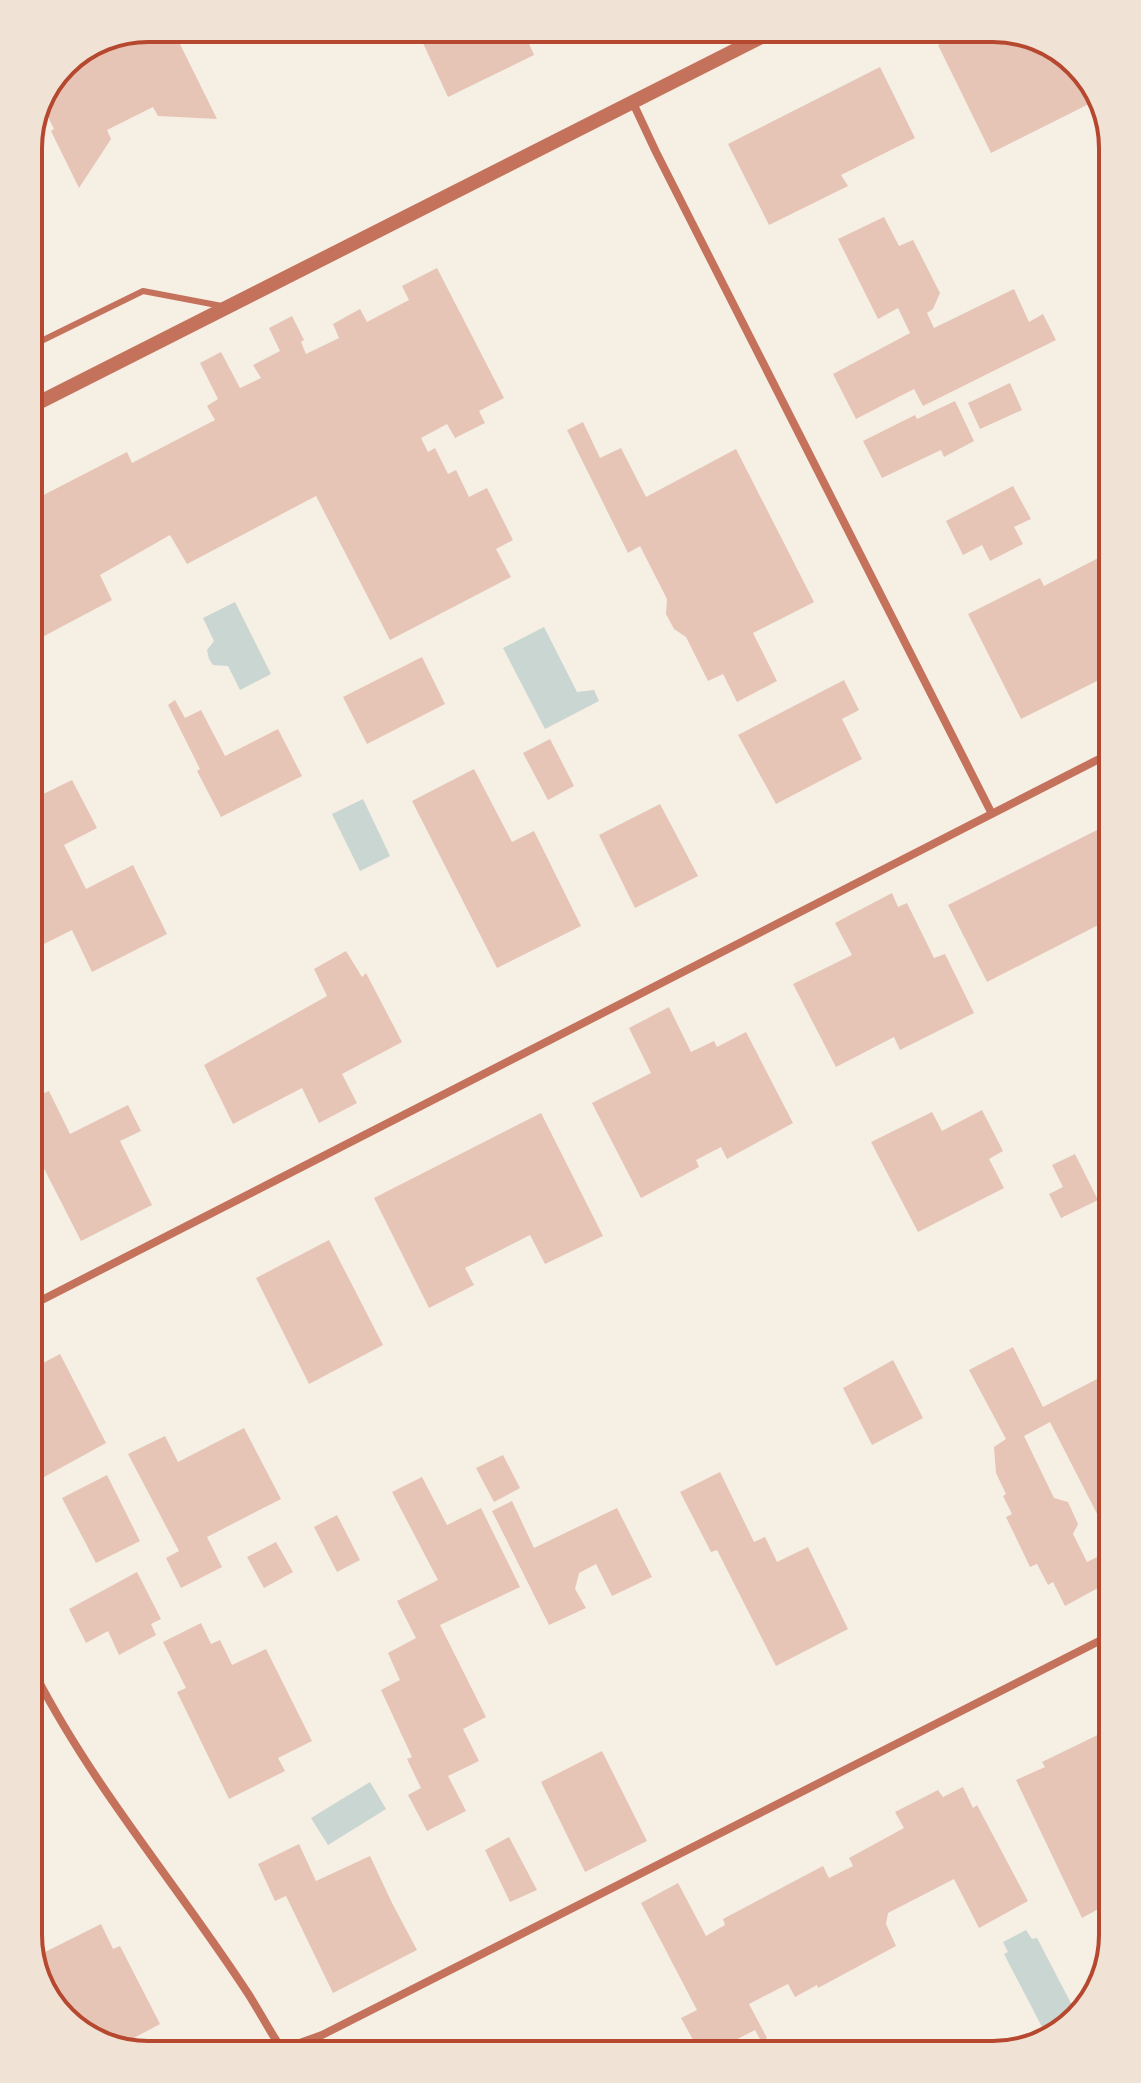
<svg xmlns="http://www.w3.org/2000/svg" width="1141" height="2083" font-family="Manrope,sans-serif">
  <style>
    .water { fill: #c9d6d2 }
    .building { fill: #e6c5b7 }
    .lines { fill: none; stroke-linecap: round; stroke-linejoin: round }
    .service { stroke: #c5725c; stroke-width: 6 }
    .minor { stroke: #c5725c; stroke-width: 8 }
    .tertiary { stroke: #c5725c; stroke-width: 14 }
    .rim { fill: none; stroke: #b5482f; stroke-width: 4 }
  </style>
  <rect width="100%" height="100%" fill="#f6efe4"/>
  <g class="water">
    <path d="M235 602 271 674 240 690 228 666 213 665 209 659 207 650 214 641 203 618Z"/>
    <path d="M544 627 577 692 594 690 599 701 545 729 503 648Z"/>
    <path d="M363 799 390 856 360 871 332 814Z"/>
    <path d="M370 1782 386 1809 328 1845 311 1818Z"/>
    <path d="M1026 1930 1032 1939 1037 1938 1074 2009 1042 2027 1004 1954 1008 1952 1003 1942Z"/>
  </g>
  <g class="building">
    <path d="M148 28H172L217 119 158 116 153 107 107 130 111 139 79 188 51 131 54 129 43 107 63 63Z"/>
    <path d="M416 28H522L534 55 448 97Z"/>
    <path d="M972 28H1002L1066 52 1101 98 991 153 938 45Z"/>
    <path d="M880 67 915 138 841 175 848 186 769 225 728 144Z"/>
    <path d="M884 217 899 246 913 240 940 293 933 309 927 313 934 328 1014 289 1029 322 1043 314 1056 340 923 406 914 389 856 419 833 374 910 333 898 308 878 319 838 239Z"/>
    <path d="M437 268 504 398 479 411 485 423 455 438 447 424 421 438 428 452 435 448 448 474 456 470 469 497 487 488 513 540 496 549 511 577 390 640 316 496 187 564 170 535 100 575 112 600 33 642 31 638 30 502 127 452 132 463 215 420 207 406 218 399 200 363 221 352 240 388 261 378 253 365 280 351 269 328 292 316 304 340 301 342 306 354 339 338 333 324 360 309 367 322 409 300 402 286Z"/>
    <path d="M1010 383 1022 410 980 429 968 403Z"/>
    <path d="M955 401 974 441 944 457 941 450 882 478 863 441 915 415 917 419Z"/>
    <path d="M583 422 600 458 621 448 646 497 736 449 814 602 753 633 777 681 737 702 723 674 708 681 686 637 674 629 666 614 667 599 640 546 628 553 567 430Z"/>
    <path d="M1013 486 1031 519 1014 527 1023 544 990 561 982 545 963 555 946 521Z"/>
    <path d="M1106 554 1107 676 1021 719 968 614 1040 578 1044 586Z"/>
    <path d="M422 657 445 704 367 744 343 697Z"/>
    <path d="M844 680 859 710 842 719 862 759 776 804 738 735Z"/>
    <path d="M175 700 185 718 201 710 225 756 278 729 302 776 221 817 197 771 200 769 168 705Z"/>
    <path d="M550 739 574 786 548 800 523 753Z"/>
    <path d="M474 769 512 842 534 831 581 926 497 968 412 801Z"/>
    <path d="M72 780 97 828 64 845 86 889 133 865 167 934 92 972 72 930 32 950 31 800Z"/>
    <path d="M660 804 698 876 635 908 599 835Z"/>
    <path d="M1107 825 1108 920 987 982 948 905Z"/>
    <path d="M892 893 898 907 907 903 934 958 945 954 974 1013 900 1050 894 1037 836 1067 793 984 852 955 835 923Z"/>
    <path d="M346 951 362 977 366 973 402 1042 342 1074 357 1103 319 1123 302 1088 233 1124 204 1065 327 996 314 969Z"/>
    <path d="M669 1007 691 1052 714 1041 717 1047 746 1032 793 1123 727 1159 721 1147 696 1160 699 1167 641 1198 592 1103 651 1073 629 1028Z"/>
    <path d="M1109 1090V1113L1099 1095Z"/>
    <path d="M49 1091 70 1134 128 1105 141 1131 120 1141 152 1205 81 1241 33 1147V1098Z"/>
    <path d="M982 1110 1003 1151 989 1159 1004 1188 918 1232 871 1142 932 1112 942 1131Z"/>
    <path d="M541 1113 603 1236 545 1264 530 1235 465 1268 474 1285 429 1308 374 1198Z"/>
    <path d="M1075 1154 1098 1200 1061 1218 1049 1194 1063 1187 1052 1165Z"/>
    <path d="M329 1240 383 1345 309 1384 256 1278Z"/>
    <path d="M1013 1347 1043 1407 1097 1379 1110 1404 1111 1541 1050 1422 1024 1436 1054 1498 1068 1502 1078 1524 1073 1534 1087 1562 1097 1557 1109 1582 1065 1606 1053 1582 1048 1585 1037 1564 1030 1567 1006 1517 1012 1514 1003 1496 1006 1494 996 1473 994 1447 1006 1439 969 1370Z"/>
    <path d="M60 1354 106 1443 35 1482 34 1368Z"/>
    <path d="M893 1360 923 1418 872 1445 843 1388Z"/>
    <path d="M244 1428 281 1499 207 1537 222 1567 181 1588 166 1558 179 1551 128 1454 165 1436 178 1462Z"/>
    <path d="M503 1455 520 1488 494 1502 476 1468Z"/>
    <path d="M720 1472 754 1542 765 1537 777 1562 808 1547 848 1629 776 1666 717 1550 711 1552 680 1492Z"/>
    <path d="M107 1475 140 1541 96 1563 62 1498Z"/>
    <path d="M422 1477 447 1525 481 1508 520 1587 440 1625 486 1717 463 1729 479 1761 448 1776 466 1811 427 1831 408 1795 421 1788 407 1759 412 1757 381 1690 400 1680 388 1653 416 1638 397 1601 438 1580 392 1492Z"/>
    <path d="M512 1501 534 1548 617 1508 652 1577 612 1596 596 1564 579 1573 575 1589 586 1608 549 1625 492 1511Z"/>
    <path d="M337 1515 360 1560 337 1572 314 1527Z"/>
    <path d="M276 1542 293 1572 264 1588 247 1557Z"/>
    <path d="M137 1572 161 1619 151 1624 156 1635 119 1655 108 1631 86 1643 69 1609Z"/>
    <path d="M201 1623 211 1644 220 1640 232 1665 266 1649 312 1741 278 1758 285 1771 229 1799 177 1692 186 1688 163 1642Z"/>
    <path d="M1112 1728 1113 1901 1082 1918 1016 1780 1045 1767 1042 1762Z"/>
    <path d="M602 1751 647 1841 585 1872 541 1782Z"/>
    <path d="M963 1787 973 1808 977 1805 1028 1901 979 1928 954 1879 888 1913 886 1924 896 1946 818 1988 817 1985 795 1997 788 1984 749 2004 767 2038 761 2041 755 2030 718 2049H698L681 2018 697 2010 641 1903 678 1883 706 1936 725 1925 723 1919 823 1866 829 1878 853 1866 849 1858 904 1828 895 1812 938 1790 943 1797Z"/>
    <path d="M509 1837 537 1890 510 1902 485 1850Z"/>
    <path d="M299 1844 316 1881 370 1856 392 1903 417 1950 333 1993 286 1896 275 1901 258 1864Z"/>
    <path d="M101 1924 113 1949 120 1946 160 2024 117 2047 81 2035 56 2004 37 1969V1956Z"/>
  </g>
  <g class="lines">
    <path class="service" d="M29 347 143 291 222 306"/>
    <g class="minor">
      <path d="M633 103 656 152 991 812"/>
      <path d="M34 1304 1107 755"/>
      <path d="M36 1676C95 1790 179 1887 249 1995 261 2014 271 2034 284 2052"/>
      <path d="M272 2053 322 2035 1111 1635"/>
    </g>
    <path class="tertiary" d="M30 407 779 28"/>
  </g>
  <path d="M0 0H1141V2083H0ZM148 42H993A106 106 0 0 1 1099 148V1935A106 106 0 0 1 993 2041H148A106 106 0 0 1 42 1935V148A106 106 0 0 1 148 42Z" fill="#f1e2d6" fill-rule="evenodd"/>
  <path class="rim" d="M148 42H993A106 106 0 0 1 1099 148V1935A106 106 0 0 1 993 2041H148A106 106 0 0 1 42 1935V148A106 106 0 0 1 148 42Z"/>
</svg>
